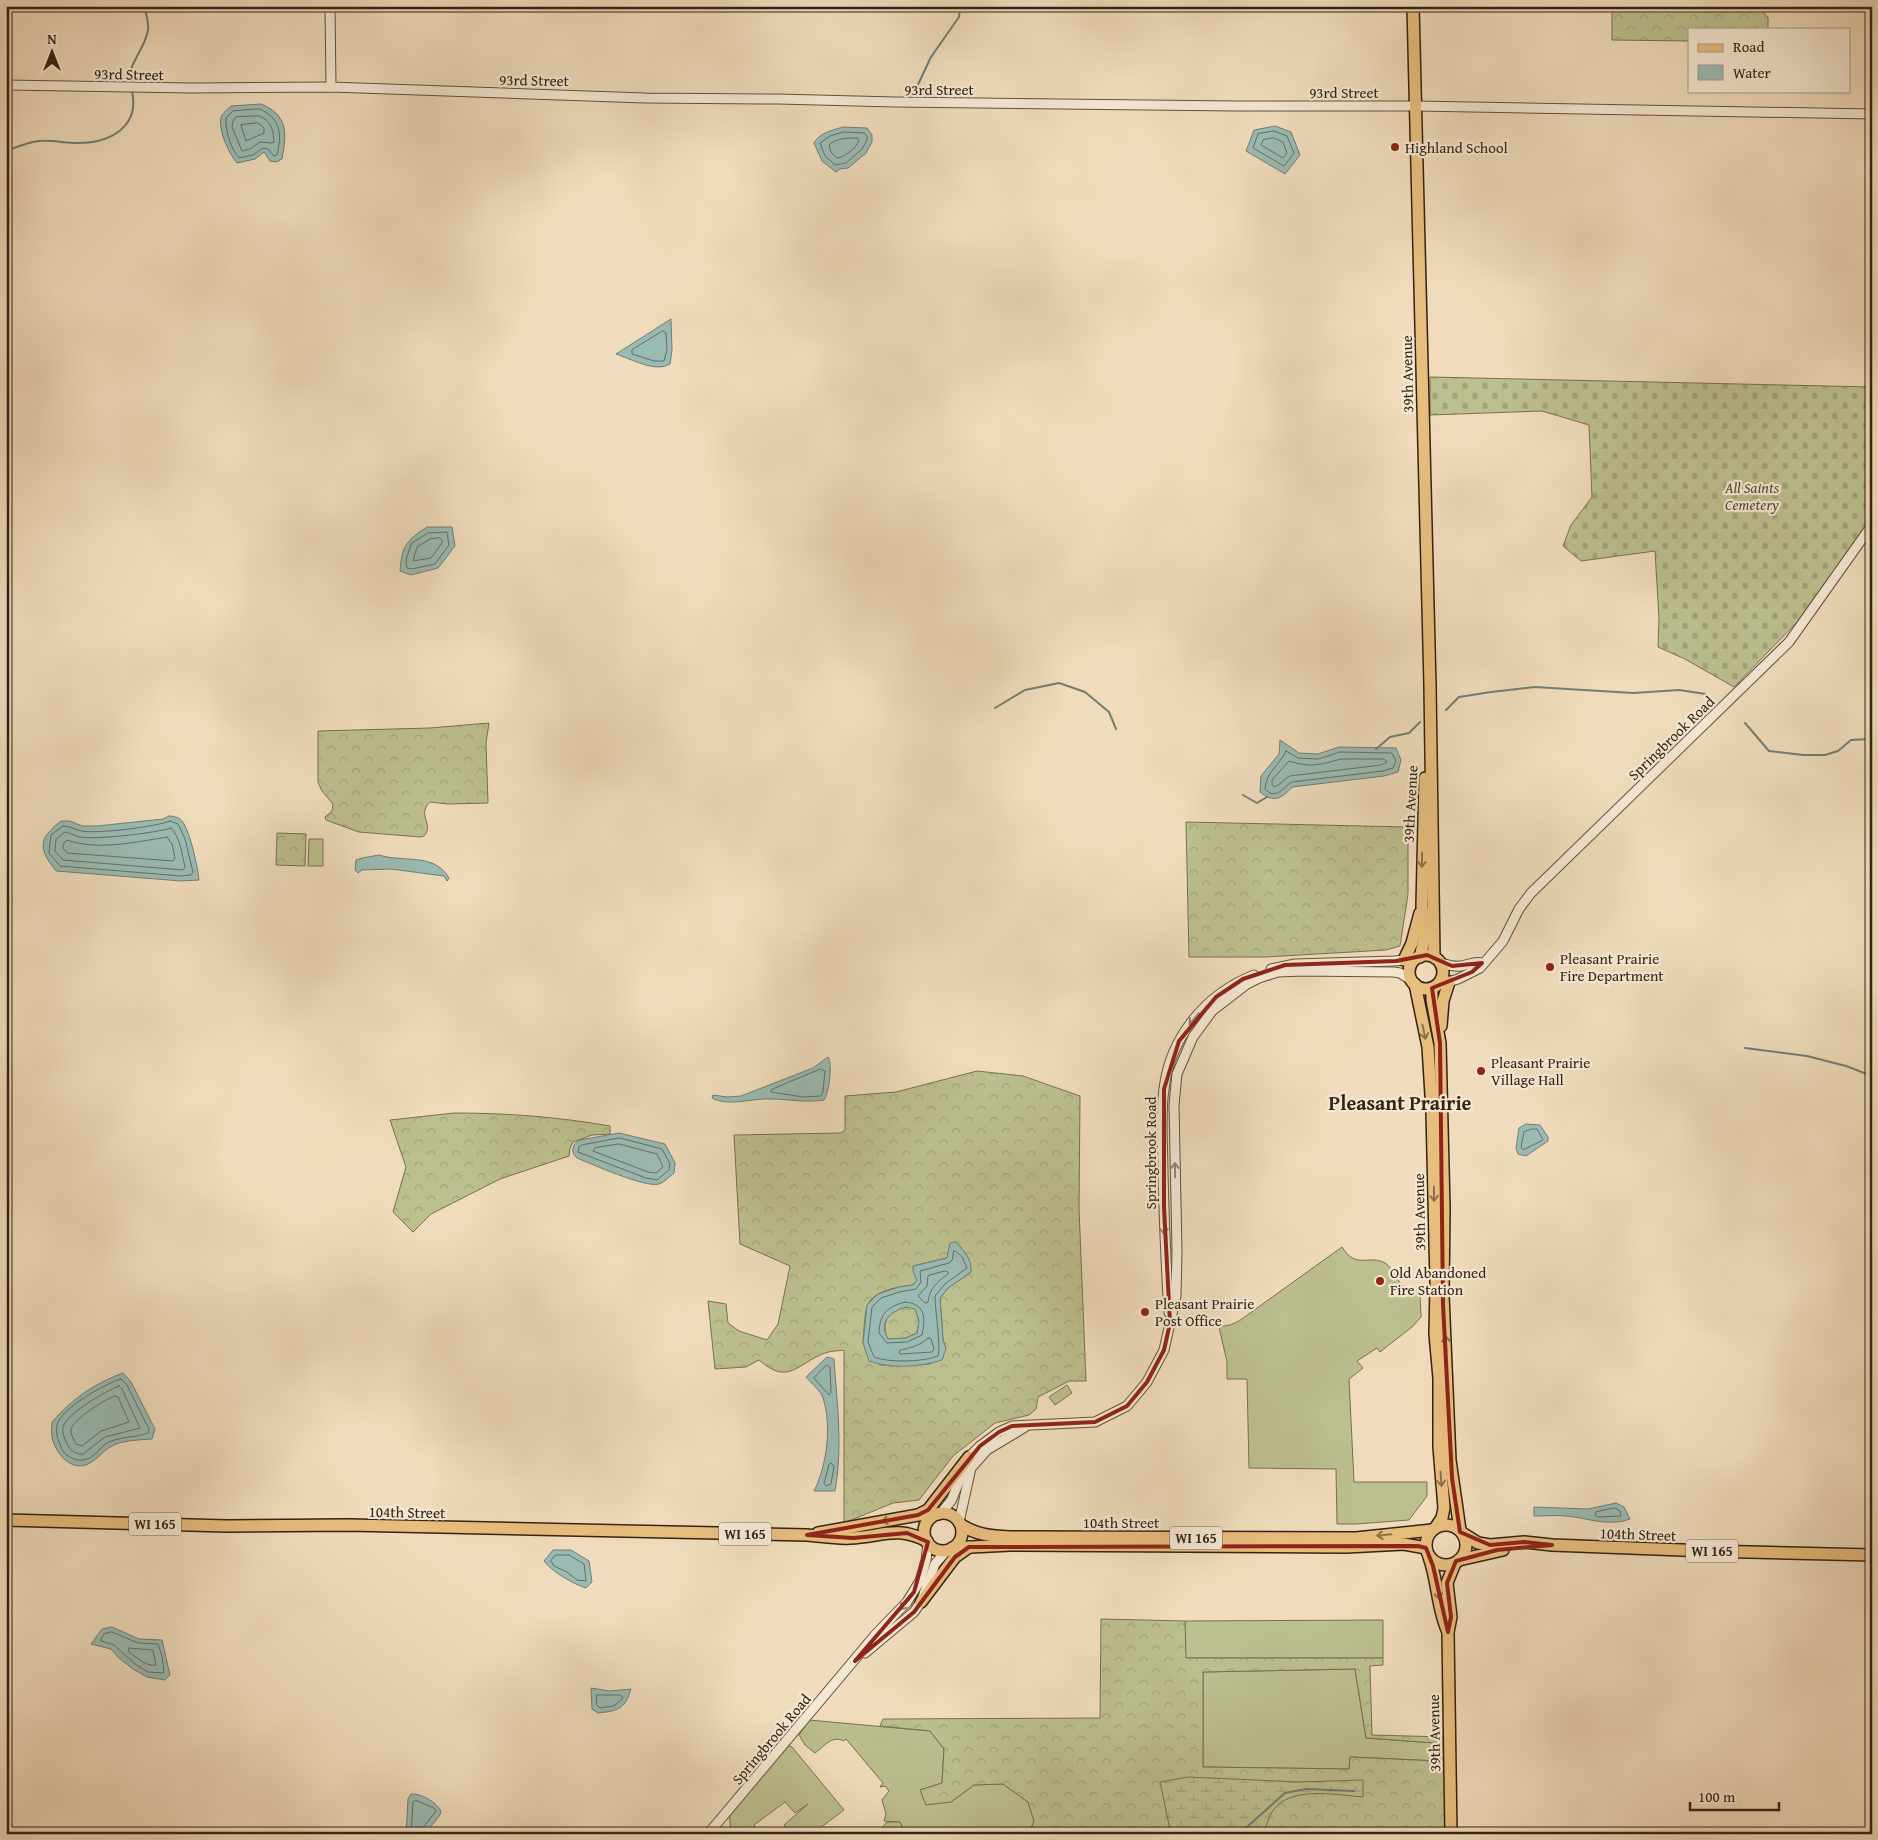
<svg xmlns="http://www.w3.org/2000/svg" width="1878" height="1840" font-family="'Gentium Book Plus',serif">
  <style>
    .grass { fill: #bcbf8e; stroke: #787052 }
    .forest { fill: url(#forest-crowns); stroke: #787052; fill-rule: evenodd }
    .wetland { fill: url(#wetland-marsh); stroke: #787052 }
    .cemetery { fill: url(#cemetery-stones); stroke: #787052 }
    .water { fill: #9abbb4; stroke: #717e74; fill-rule: evenodd }
    .lines { fill: none; stroke-linecap: round; stroke-linejoin: round }
    .shore { stroke: #666e64; stroke-width: 1 }
    .stream { stroke: #717e74; stroke-width: 2 }
    .minor-casing { stroke: #62503f; stroke-width: 11 }
    .major-casing { stroke: #332215; stroke-width: 14 }
    .minor { stroke: #f5e8d3; stroke-width: 9 }
    .major { stroke: #e8be7e; stroke-width: 11 }
    .oneway { stroke: #8e704a }
    .oneway2 { stroke: #948574 }
    .marked { fill: none; stroke: #8f2418; stroke-width: 4; stroke-linejoin: round }
    .poi-dot { fill: #8f2418; stroke: #f5e8d3; stroke-width: 2 }
    .labels { text-anchor: middle; dominant-baseline: central; stroke-width: 4.5; stroke-linejoin: round; paint-order: stroke }
    .shield { fill: #f5e8d3; stroke: #6d5d4e; stroke-width: 1 }
    .shield-label { font-size: 14px; font-weight: bold; fill: #332215 }
    .street-label { font-size: 15px; fill: #332215; stroke: #f5e8d3 }
    .poi-label { font-size: 15px; fill: #332215; stroke: #f5e8d3; text-anchor: start }
    .park-label { font-size: 15px; font-style: italic; fill: #554933; stroke: #f5e8d3 }
    .district-label { font-size: 20px; font-weight: bold; fill: #332215; stroke: #f5e8d3 }
  </style>
  <defs>
    <pattern id="forest-crowns" width="20" height="18" patternUnits="userSpaceOnUse" patternTransform="scale(1.25)"><rect width="20" height="18" fill="#bcbf8e"/><path d="M2 6a3 3 0 1 1 6 0M12 15a3 3 0 1 1 6 0" fill="none" stroke="#a2a47a"/></pattern>
    <pattern id="wetland-marsh" width="20" height="14" patternUnits="userSpaceOnUse" patternTransform="scale(1.25)"><rect width="20" height="14" fill="#bcbf8e"/><path d="M1 5h8M5 5V1M11 12h8M15 12V8" fill="none" stroke="#a2a47a"/></pattern>
    <pattern id="cemetery-stones" width="16" height="16" patternUnits="userSpaceOnUse" patternTransform="scale(1.25)"><rect width="16" height="16" fill="#bcbf8e"/><path d="M2 7V4a2 2 0 0 1 4 0v3zM10 15v-3a2 2 0 0 1 4 0v3z" fill="#a2a47a"/></pattern>
  </defs>
  <rect width="100%" height="100%" fill="#f0dcbc"/>
  <filter id="stains"><feTurbulence type="fractalNoise" baseFrequency=".004" numOctaves="4"/><feColorMatrix values="0 0 0 0 .2 0 0 0 0 .09 0 0 0 0 .02 0 0 0 .5 -.17"/></filter>
  <radialGradient id="worn" r=".72"><stop offset=".6" stop-color="#630" stop-opacity="0"/><stop offset="1" stop-color="#630" stop-opacity=".3"/></radialGradient>
  <g class="grass">
    <path d="M309 839H323V866H308Z"/>
    <path d="M1342 1247C1356 1270 1369 1254 1385 1263 1393 1268 1396 1279 1402 1285 1407 1289 1415 1291 1420 1294L1421 1317 1412 1327 1380 1352 1377 1348 1357 1361 1363 1368 1349 1379 1354 1482H1427V1496L1409 1520 1356 1524H1337L1336 1469 1249 1468 1247 1379H1227V1362L1219 1327 1230 1325 1239 1321Z"/>
    <path d="M1067 1385 1072 1393 1055 1405 1049 1397Z"/>
    <path d="M1383 1620V1658H1185V1621Z"/>
    <path d="M1355 1669 1366 1738 1435 1743 1438 1761 1351 1757 1349 1769 1203 1767V1672Z"/>
    <path d="M809 1720 930 1731 944 1749 942 1783 920 1790 951 1802 974 1785 1003 1784 1028 1802 1034 1821 1029 1834H905L900 1822 884 1821 886 1814 882 1800 889 1791 885 1786 880 1787 883 1783 846 1739 844 1741C831 1735 825 1746 815 1753L805 1745 799 1735Z"/>
    <path d="M787 1745 792 1747 844 1810 812 1834H790L784 1825 808 1804 795 1813 785 1802 754 1825 759 1834H731L729 1810Z"/>
  </g>
  <g class="forest">
    <path d="M1612 6H1756L1768 17V29H1689V41L1612 40Z"/>
    <path d="M489 723 486 743 488 803 447 804 430 802C416 816 435 824 424 836L420 837 359 832 326 820 325 817 332 811 333 804 322 791 318 782V731L430 728Z"/>
    <path d="M1186 822 1408 827V894L1400 946 1386 950 1265 957H1189Z"/>
    <path d="M277 833 306 834 305 866 276 865Z"/>
    <path d="M977 1071 1023 1076 1080 1096 1079 1208 1086 1381H1069L1038 1397 1036 1409 1029 1415 995 1423 953 1456 919 1500 893 1503 844 1523V1350C838 1351 830 1351 825 1353 796 1364 789 1386 759 1360L746 1367 715 1369 708 1301 726 1304 728 1323 739 1331 767 1340 778 1324 790 1266 740 1244 734 1135 841 1133 845 1130V1096L896 1092ZM956 1242 966 1254 971 1272 948 1288 940 1298 943 1340 946 1349 930 1364 880 1365 863 1343C864 1332 864 1317 867 1307 872 1290 898 1287 913 1285L917 1280 913 1266 947 1258Z"/>
    <path d="M454 1113C507 1113 559 1117 610 1126V1134L592 1135 573 1142 570 1148 569 1156 500 1179 431 1214 413 1232 393 1212 406 1167 390 1120Z"/>
    <path d="M906 1307 915 1308 919 1321 917 1333 906 1338 888 1339C883 1330 884 1316 894 1311 897 1309 902 1308 906 1307Z"/>
    <path d="M1101 1619 1185 1621 1186 1658H1383V1665L1370 1666 1372 1735 1445 1737 1451 1834H1225L1161 1782 1171 1834H1029L1034 1821 1028 1802 1003 1784 974 1785 951 1802 926 1805 920 1790 942 1783 944 1749 930 1731 880 1726 883 1719 1100 1718ZM1355 1669 1366 1738 1435 1743 1438 1761 1350 1757 1349 1769 1203 1767V1672Z"/>
    <path d="M887 1822H900L905 1834H872V1832L880 1830Z"/>
  </g>
  <path class="wetland" d="M1188 1777 1298 1782 1363 1780V1797C1337 1795 1288 1785 1272 1812 1268 1819 1266 1827 1263 1834H1171L1160 1782Z"/>
  <path class="cemetery" d="M1430 377 1872 387V518L1800 619 1734 687 1685 659 1658 647 1659 618 1655 551 1581 561 1563 546 1571 525 1592 497 1589 425 1542 411 1430 415Z"/>
  <g class="water">
    <path d="M261 104C288 115 287 133 282 159L276 162 270 161 264 152 255 159 237 163C229 154 216 126 222 115 224 112 228 109 231 106Z"/>
    <path d="M1275 126 1291 132 1300 155 1285 174 1246 151 1254 130Z"/>
    <path d="M843 127 867 128 872 135V142L866 153 848 168 840 169 836 172 822 161 814 143C819 133 833 130 843 127Z"/>
    <path d="M671 319 672 350 670 364C656 373 631 359 616 354Z"/>
    <path d="M427 527H452L455 546 438 568 411 575 400 571C402 545 406 541 427 527Z"/>
    <path d="M1280 740 1299 753 1318 754 1339 747 1396 748 1401 760 1398 772 1384 776 1292 787C1282 799 1273 803 1260 792L1261 776 1279 754Z"/>
    <path d="M169 816C172 816 177 817 180 819 189 825 198 868 199 880L181 881 56 871C38 848 38 839 61 821H70L82 826H97L163 819Z"/>
    <path d="M379 855C403 863 434 852 449 878L447 881 444 876 391 869 362 870 358 873 355 870 356 860 362 858Z"/>
    <path d="M828 1057C833 1064 829 1093 824 1100 806 1103 788 1099 770 1099 752 1098 729 1107 712 1098L713 1095 727 1097 741 1096 813 1068Z"/>
    <path d="M1526 1124 1540 1125 1548 1137V1141L1526 1156 1518 1154 1516 1148 1519 1128Z"/>
    <path d="M619 1133 665 1144 675 1163 674 1173C669 1177 665 1182 659 1184 645 1188 592 1164 577 1158 570 1152 572 1144 580 1140Z"/>
    <path d="M956 1242C964 1252 972 1258 971 1272L948 1288 940 1298 943 1340 946 1349 942 1360C921 1367 891 1369 869 1361L863 1343 867 1305 878 1294 899 1287 913 1285 917 1280 913 1272V1266L947 1258 950 1243ZM906 1307 915 1309 919 1321 917 1333 906 1338 888 1339C878 1322 890 1312 906 1307Z"/>
    <path d="M827 1357 834 1359C837 1405 843 1445 835 1491H814C827 1466 832 1425 823 1398 821 1391 811 1383 806 1377Z"/>
    <path d="M123 1373 131 1382 155 1429 152 1439C139 1440 121 1440 110 1447 102 1452 97 1460 88 1464 71 1472 55 1453 52 1437 51 1433 52 1427 52 1422 72 1399 95 1383 123 1373Z"/>
    <path d="M1616 1503 1624 1507 1630 1519C1608 1527 1588 1518 1566 1516 1555 1515 1544 1516 1534 1516V1507L1588 1509Z"/>
    <path d="M553 1550H571L589 1561 592 1582 586 1588C573 1584 551 1571 544 1561Z"/>
    <path d="M112 1627 139 1639 162 1640 170 1675 165 1680 147 1677 133 1669 119 1658 111 1649 91 1644 102 1629Z"/>
    <path d="M591 1688 610 1691 631 1689C625 1709 618 1711 598 1713L592 1709Z"/>
    <path d="M411 1794C421 1793 436 1802 441 1811L440 1815 425 1834H406L408 1799Z"/>
  </g>
  <g class="lines">
    <g class="shore">
      <path d="M259 109C281 117 282 135 277 155L274 156 268 149 263 148 253 155 239 158C231 149 225 130 226 118L233 111Z"/>
      <path d="M259 116C272 121 273 130 274 142L271 143 260 142 250 149 242 151 232 127 233 121 236 117Z"/>
      <path d="M258 123 264 128V133L246 141 241 125Z"/>
      <path d="M1274 131 1287 136 1294 153 1284 166 1253 148 1258 134Z"/>
      <path d="M844 132 864 133 867 136V140L862 149 846 163 835 165 825 156 820 143 830 136Z"/>
      <path d="M857 138 859 141C856 148 845 157 837 158L831 152 829 145C836 138 847 138 857 138Z"/>
      <path d="M1274 138 1283 142 1287 153 1283 158 1261 145 1263 140Z"/>
      <path d="M663 331 666 333 667 350 664 361H654L632 354V350Z"/>
      <path d="M428 533 447 532 449 545 435 564 412 569 407 568 406 560 411 544Z"/>
      <path d="M440 538 442 540V543L431 558 413 561 417 547 430 539Z"/>
      <path d="M1286 751 1298 758 1318 759 1340 752 1392 753 1396 761 1393 768 1383 771 1292 782C1283 787 1276 801 1265 789 1266 772 1279 766 1286 751Z"/>
      <path d="M1341 759H1384L1387 762 1381 765 1290 776C1283 779 1281 785 1274 787L1272 785V780L1289 761C1311 768 1319 765 1341 759Z"/>
      <path d="M170 821 178 824 185 839 193 872 191 875 181 876 60 866 49 853 51 835 63 826C70 826 75 830 82 831 96 834 156 827 170 821Z"/>
      <path d="M171 828C180 836 182 855 185 867L183 870 63 860 55 851 56 839 65 832C71 833 75 836 80 837 96 840 156 833 171 828Z"/>
      <path d="M167 837 172 844 175 858 173 861 67 853 63 848 64 843 67 840C97 851 136 842 167 837Z"/>
      <path d="M821 1069 825 1071 823 1091 821 1096 803 1097 771 1092V1090L775 1088Z"/>
      <path d="M1532 1129H1537L1543 1140 1523 1150 1521 1147 1524 1132Z"/>
      <path d="M620 1138 662 1149 670 1164 669 1170 657 1180 646 1178 578 1152 579 1147 582 1145Z"/>
      <path d="M619 1144 657 1154 663 1167 656 1173 648 1172 593 1151 595 1148Z"/>
      <path d="M954 1251H956L962 1257 967 1268 945 1284 935 1296C935 1310 941 1347 938 1356 924 1362 888 1363 874 1357L868 1342 872 1307 881 1298 899 1292 916 1289 921 1282 920 1271 949 1263 952 1260Z"/>
      <path d="M945 1271 948 1272V1274C938 1281 929 1289 928 1302L925 1303 918 1296 927 1286 928 1276Z"/>
      <path d="M905 1302C925 1304 926 1317 922 1335L907 1342 887 1343 879 1333C880 1313 887 1307 905 1302Z"/>
      <path d="M928 1338 931 1339 934 1349 932 1352 901 1354 899 1353 900 1350C910 1348 920 1346 928 1338Z"/>
      <path d="M827 1365 830 1367 831 1392 829 1395 814 1378Z"/>
      <path d="M121 1379 127 1385 149 1429 148 1433C136 1438 120 1436 107 1443 99 1448 94 1459 83 1460 76 1461 67 1457 63 1451 59 1443 55 1434 57 1425 60 1409 106 1383 121 1379Z"/>
      <path d="M119 1386 122 1389 140 1428 105 1437 83 1454C74 1454 70 1450 66 1442 64 1437 62 1432 63 1427 67 1413 106 1391 119 1386Z"/>
      <path d="M115 1396 118 1397 129 1422 101 1431 82 1446 76 1444C74 1440 70 1434 71 1429 74 1419 105 1399 115 1396Z"/>
      <path d="M831 1463 834 1466 831 1484 826 1486 824 1483 829 1465Z"/>
      <path d="M1615 1508 1620 1511 1621 1516 1598 1517 1595 1515 1596 1512Z"/>
      <path d="M556 1555H569L584 1564 586 1581 577 1580 567 1572 554 1566 551 1561Z"/>
      <path d="M112 1632 138 1643 158 1644 162 1656 164 1673 148 1672 135 1664 114 1645 101 1641V1639L104 1634Z"/>
      <path d="M129 1648 153 1650 156 1665C147 1667 137 1658 129 1652Z"/>
      <path d="M597 1695H620L623 1698 614 1706 600 1708 597 1705Z"/>
      <path d="M411 1834 413 1802 415 1800 434 1808 436 1811 422 1829 421 1834"/>
    </g>
    <g class="stream">
      <path d="M130 84C127 63 145 50 148 30 149 22 146 14 144 6"/>
      <path d="M914 93 931 57 959 17 960 6"/>
      <path d="M6 151C17 147 28 142 39 141 52 140 65 143 78 143 110 143 140 127 132 91"/>
      <path d="M995 708 1025 690 1059 683 1085 692 1109 712 1116 729"/>
      <path d="M1446 710 1459 697 1491 692 1535 687 1633 693 1679 690 1706 694"/>
      <path d="M1745 723 1769 751 1803 755H1825L1838 751 1851 740 1872 739"/>
      <path d="M1376 749 1390 737 1409 733 1420 722"/>
      <path d="M1243 795 1257 803 1267 797"/>
      <path d="M1745 1048 1807 1056 1846 1066 1872 1076"/>
      <path d="M1239 1834 1285 1793 1306 1789 1354 1791"/>
    </g>
    <g class="minor-casing">
      <g id="minor">
        <path d="M330 6 331 87"/>
        <path d="M6 85 191 88 331 87 645 98 778 99 895 102 1235 106H1416L1872 114"/>
        <path d="M1441 963C1448 965 1454 967 1461 966 1469 965 1474 961 1482 963"/>
        <path d="M1271 969 1295 964 1394 961 1416 959"/>
        <path d="M1435 986 1458 979 1480 968 1503 941 1519 909 1531 893 1789 642 1872 525"/>
        <path d="M1169 1313C1166 1266 1164 1220 1163 1173 1163 1145 1160 1116 1164 1089 1170 1037 1206 994 1254 975"/>
        <path d="M941 1513 951 1501 969 1457 980 1446 999 1432 1012 1426 1095 1422 1127 1406 1147 1382 1164 1350 1176 1296 1177 1251 1174 1105 1177 1074 1193 1037 1212 1011 1247 984 1259 978 1278 972 1303 971 1394 972 1400 973 1411 980"/>
        <path d="M959 1522 971 1468 987 1450 1025 1427"/>
        <path d="M865 1653 914 1612 921 1602 935 1564 947 1550"/>
        <path d="M708 1834 876 1634 907 1602 920 1581 926 1560 928 1544"/>
      </g>
    </g>
    <g class="major-casing">
      <g id="major">
        <path d="M1413 6 1430 686 1434 957"/>
        <circle cx="1426" cy="972" r="17"/>
        <path d="M1420 957 1425 936 1422 906 1425 778"/>
        <path d="M1404 960 1412 943 1420 913"/>
        <path d="M1415 984 1428 1047 1432 1111 1436 1284 1435 1334 1439 1378V1447L1444 1508 1442 1518 1436 1527"/>
        <path d="M1432 988V1000L1440 1043 1444 1209 1443 1295 1450 1460 1460 1530"/>
        <path d="M1441 1026 1443 1001 1449 982"/>
        <circle cx="943" cy="1532" r="19"/>
        <path d="M920 1514 928 1510 969 1457"/>
        <path d="M6 1520 227 1526 349 1525 807 1535C821 1536 835 1539 850 1538 881 1537 896 1525 927 1541"/>
        <path d="M961 1525C977 1535 991 1536 1010 1537L1356 1538 1432 1530"/>
        <circle cx="1446" cy="1545" r="20"/>
        <path d="M818 1533 918 1515 938 1514"/>
        <path d="M1462 1533 1478 1543 1490 1545 1524 1542 1552 1545 1708 1551 1872 1555"/>
        <path d="M952 1548 1010 1545 1346 1547 1404 1544 1426 1548"/>
        <path d="M1429 1557C1438 1581 1437 1609 1448 1632"/>
        <path d="M1459 1560 1503 1550"/>
        <path d="M921 1602 955 1557 969 1547"/>
        <path d="M1451 1834 1448 1632 1451 1617 1447 1583 1455 1563"/>
      </g>
    </g>
    <use href="#minor" class="minor"/>
    <use href="#major" class="major"/>
  </g>
  <defs><path id="oneway-shaft" d="M-6 0H5M1.5-3L5.5 0L1.5 3" fill="none" stroke-width="1.6" stroke-linecap="round" stroke-linejoin="round" transform="scale(1.25)"/></defs>
  <g class="oneway">
    <use href="#oneway-shaft" transform="translate(1422 860) rotate(91)"/>
    <use href="#oneway-shaft" transform="translate(1424 1032) rotate(78)"/>
    <use href="#oneway-shaft" transform="translate(1434 1194) rotate(89)"/>
    <use href="#oneway-shaft" transform="translate(1446 1343) rotate(-94)"/>
    <use href="#oneway-shaft" transform="translate(1441 1479) rotate(86)"/>
    <use href="#oneway-shaft" transform="translate(889 1520) rotate(170)"/>
    <use href="#oneway-shaft" transform="translate(1384 1535) rotate(174)"/>
    <use href="#oneway-shaft" transform="translate(1438 1592) rotate(80)"/>
  </g>
  <g class="oneway2">
    <use href="#oneway-shaft" transform="translate(1194 1019) rotate(130)"/>
    <use href="#oneway-shaft" transform="translate(1175 1170) rotate(-91)"/>
    <use href="#oneway-shaft" transform="translate(1164 1227) rotate(88)"/>
    <use href="#oneway-shaft" transform="translate(905 1604) rotate(131)"/>
  </g>
  <path class="marked" d="M1427 955 1452 966 1482 963 1472 972 1432 988 1440 1043 1443 1304 1452 1478 1460 1532 1490 1545 1524 1542 1552 1545 1497 1550 1456 1561 1447 1583 1451 1617 1448 1632 1433 1566 1426 1548 1418 1546 969 1547 955 1557 914 1612 855 1661 914 1592 928 1542 907 1533 853 1538 807 1535 918 1515 928 1510 980 1446 999 1432 1012 1426 1095 1422 1127 1406 1147 1382 1164 1350 1170 1323 1164 1207V1089L1179 1041 1216 997 1243 979 1285 965 1396 961Z"/>
  <g class="poi-dot">
    <circle cx="1395" cy="147" r="5"/>
    <circle cx="1550" cy="967" r="5"/>
    <circle cx="1481" cy="1071" r="5"/>
    <circle cx="1380" cy="1281" r="5"/>
    <circle cx="1145" cy="1312" r="5"/>
  </g>
  <g class="labels">
    <g class="shield">
      <rect x="129" y="1512.5" width="52" height="23" rx="4"/>
      <rect x="719" y="1522.5" width="52" height="23" rx="4"/>
      <rect x="1170" y="1526.5" width="52" height="23" rx="4"/>
      <rect x="1686" y="1539.5" width="52" height="23" rx="4"/>
    </g>
    <g class="shield-label">
      <text x="155" y="1524">WI 165</text>
      <text x="745" y="1534">WI 165</text>
      <text x="1196" y="1538">WI 165</text>
      <text x="1712" y="1551">WI 165</text>
    </g>
    <g class="street-label">
      <text transform="translate(129 74) rotate(1)">93rd Street</text>
      <text transform="translate(534 80) rotate(1)">93rd Street</text>
      <text x="939" y="89">93rd Street</text>
      <text x="1344" y="92">93rd Street</text>
      <text transform="translate(1407 374) rotate(-91)">39th Avenue</text>
      <text transform="translate(1671 738) rotate(-44)">Springbrook Road</text>
      <text transform="translate(1410 804) rotate(-87)">39th Avenue</text>
      <text transform="translate(1150 1153) rotate(-90)">Springbrook Road</text>
      <text transform="translate(1419 1212) rotate(-91)">39th Avenue</text>
      <text transform="translate(407 1512) rotate(1)">104th Street</text>
      <text x="1121" y="1522">104th Street</text>
      <text transform="translate(1638 1534) rotate(2)">104th Street</text>
      <text transform="translate(1434 1733) rotate(-91)">39th Avenue</text>
      <text transform="translate(771 1739) rotate(-50)">Springbrook Road</text>
    </g>
    <g class="poi-label">
      <text x="1405" y="147">Highland School</text>
      <text x="1560" y="958">Pleasant Prairie<tspan x="1560" dy="17">Fire Department</tspan></text>
      <text x="1491" y="1062">Pleasant Prairie<tspan x="1491" dy="17">Village Hall</tspan></text>
      <text x="1390" y="1272">Old Abandoned<tspan x="1390" dy="17">Fire Station</tspan></text>
      <text x="1155" y="1303">Pleasant Prairie<tspan x="1155" dy="17">Post Office</tspan></text>
    </g>
    <g class="park-label">
      <text x="1752" y="487">All Saints<tspan x="1752" dy="17">Cemetery</tspan></text>
    </g>
    <g class="district-label">
      <text x="1400" y="1102">Pleasant Prairie</text>
    </g>
  </g>
  <rect width="1878" height="1840" fill="none" stroke="#f0dcbc" stroke-width="25"/>
  <rect x="8" y="8" width="1863" height="1825" fill="none" stroke="#332215" stroke-width="2.5"/>
  <rect x="12" y="12" width="1853" height="1815" fill="none" stroke="#332215"/>
  <rect x="1688" y="28" width="162" height="65" fill="#f5e8d3" stroke="#a79987"/>
  <rect x="1698" y="44" width="25" height="8" fill="#e8be7e" stroke="#a79987"/>
  <text x="1733" y="52" font-size="15" fill="#332215">Road</text>
  <rect x="1698" y="65" width="25" height="15" fill="#9abbb4" stroke="#a79987"/>
  <text x="1733" y="78" font-size="15" fill="#332215">Water</text>
  <g transform="translate(52 52)" stroke="#f5e8d3" stroke-width="4" paint-order="stroke">
  <path d="M0-4L9 19L0 12L-9 19Z" fill="#332215"/>
  <text y="-8" font-size="14" font-weight="bold" text-anchor="middle" fill="#332215">N</text>
  </g>
  <path d="M1690 1802v8h89v-8" fill="none" stroke="#332215" stroke-width="2.5"/>
  <text x="1698" y="1802" font-size="15" fill="#332215" stroke="#f5e8d3" stroke-width="4" paint-order="stroke">100 m</text>
  <rect width="100%" height="100%" filter="url(#stains)"/>
  <rect width="100%" height="100%" fill="url(#worn)"/>
</svg>
